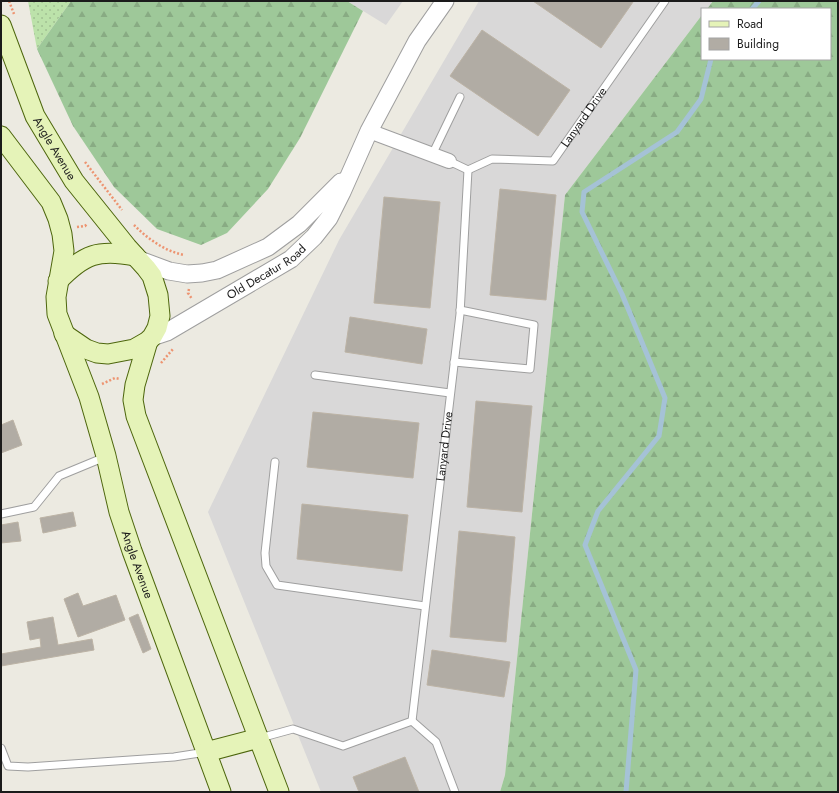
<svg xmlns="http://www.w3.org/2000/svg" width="839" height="793" font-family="Jost,sans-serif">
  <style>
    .residential { fill: #d9d8d8 }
    .grass { fill: url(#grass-dots) }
    .forest { fill: url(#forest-firs) }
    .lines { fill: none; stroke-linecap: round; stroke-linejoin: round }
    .stream { stroke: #a5c2d6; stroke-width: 5 }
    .building { fill: #b1aca4; stroke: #bcb3a5 }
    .service-casing { stroke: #9f9f9f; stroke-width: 9 }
    .minor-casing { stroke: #9f9f9f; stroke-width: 16 }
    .tertiary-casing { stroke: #9f9f9f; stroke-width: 19 }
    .secondary-casing { stroke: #4d660d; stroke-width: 21 }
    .path { stroke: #ed9471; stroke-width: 2.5; stroke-dasharray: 2 2; stroke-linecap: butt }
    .service { stroke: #fff; stroke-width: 7 }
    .minor { stroke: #fff; stroke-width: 14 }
    .tertiary { stroke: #fff; stroke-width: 17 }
    .secondary { stroke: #e5f3b8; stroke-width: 19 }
    .labels { text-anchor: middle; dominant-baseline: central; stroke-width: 4; stroke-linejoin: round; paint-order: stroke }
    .street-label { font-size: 12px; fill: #1b1b1b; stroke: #fff }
  </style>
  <defs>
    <pattern id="grass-dots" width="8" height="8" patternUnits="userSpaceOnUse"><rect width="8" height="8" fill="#bce2aa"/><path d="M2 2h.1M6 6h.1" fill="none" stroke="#a1c192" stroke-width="1.8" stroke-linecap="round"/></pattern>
    <pattern id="forest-firs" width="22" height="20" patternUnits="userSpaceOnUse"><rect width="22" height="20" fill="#9ec899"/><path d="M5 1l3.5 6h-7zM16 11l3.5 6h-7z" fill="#88ab83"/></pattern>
  </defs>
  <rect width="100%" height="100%" fill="#eceae1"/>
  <g class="residential">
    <path d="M347 1H403L386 25Z"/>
    <path d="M479 1H713L707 9H702V15L565 195 505 775 500 792H321L208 512 339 240Z"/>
  </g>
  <path class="grass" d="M28 1H71L37 49Z"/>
  <g class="forest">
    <path d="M71 1H347L363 11 300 138 268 189 227 233 201 245 157 229 114 187 73 126 37 49Z"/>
    <path d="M713 1H838V792H500L505 775 565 195 702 15V59H830V9H707Z"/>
  </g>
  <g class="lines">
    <g class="stream">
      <path d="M752 9 759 1"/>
      <path d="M626 792 636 670 585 545 598 511 659 436 665 398 622 294 582 212 584 192 677 132 701 99 711 59"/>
    </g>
  </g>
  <g class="building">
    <path d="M533 1H632L633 2 601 48Z"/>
    <path d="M482 30 570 90 538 136 450 76Z"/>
    <path d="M500 189 556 195 546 300 490 295Z"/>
    <path d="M384 197 440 202 430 308 374 303Z"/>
    <path d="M350 317 427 329 422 364 345 352Z"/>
    <path d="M476 401 532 406 522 512 467 507Z"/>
    <path d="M313 412 419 423 413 478 307 467Z"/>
    <path d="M13 420 22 445 1 453V425Z"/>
    <path d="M302 504 408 515 402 571 297 559Z"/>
    <path d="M73 512 76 526 43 533 40 518Z"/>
    <path d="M18 522 21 541 1 543V525Z"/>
    <path d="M459 531 515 537 506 642 450 637Z"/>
    <path d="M78 593 83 606 116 595 125 620 78 637 64 599Z"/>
    <path d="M138 614 151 649 143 653 129 618Z"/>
    <path d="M53 617 58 645 92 639 94 650 1 666V654L41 647 40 638 30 640 27 622Z"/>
    <path d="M432 650 510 662 504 697 427 685Z"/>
    <path d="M405 757 419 792H359L353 777Z"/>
  </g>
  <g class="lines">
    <g class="service-casing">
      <g id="service">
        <path d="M432 155 460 97"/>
        <path id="s1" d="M449 161 468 170 492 159 553 161 665 1"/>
        <path d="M454 362 530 369 534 325 460 310"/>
        <path d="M315 375 450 393"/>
        <path d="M275 462 265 553 266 566 277 585 425 606"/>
        <path d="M1 514 34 507 59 476 105 457"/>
        <path d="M412 721 436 742 455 792"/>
        <path id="s2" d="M260 738 293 729 343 746 412 721 460 314 468 170"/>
        <path d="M1 748 8 766 28 767 174 757 206 752"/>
      </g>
    </g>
    <g class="minor-casing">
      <path id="minor" d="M369 131 449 161"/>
    </g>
    <g class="tertiary-casing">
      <g id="tertiary">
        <path d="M137 259 169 271 187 274 202 273 217 270 268 247 299 224 341 182"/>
        <path id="s3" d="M152 337 167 332 291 259 314 237 329 218 342 192 369 131 417 41 445 1"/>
      </g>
    </g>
    <g class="secondary-casing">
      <g id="secondary">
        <path id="s4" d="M1 25 35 116 74 181 127 247 146 268 152 276 158 295 160 316 157 328 152 337 148 341 134 349 108 354 97 353 86 349 64 334"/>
        <path id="s5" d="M1 136 51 202 58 219 62 234 64 251 56 297 57 314 89 397 106 456 119 512 132 551 221 792"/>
        <path d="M58 281C84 254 98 249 135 256"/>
        <path d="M148 341 135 385 133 400 136 416 279 792"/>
        <path d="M206 752 259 738"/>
      </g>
    </g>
    <g class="path">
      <path d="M9 1 14 14"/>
      <path d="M85 162 122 210"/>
      <path d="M134 225C147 238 164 251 184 255"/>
      <path d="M77 227 85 226 87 224"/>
      <path d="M189 289 188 293 192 299"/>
      <path d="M161 363 173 349"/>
      <path d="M102 384 115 378 120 379"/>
    </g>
    <use href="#service" class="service"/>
    <use href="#minor" class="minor"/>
    <use href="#tertiary" class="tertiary"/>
    <use href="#secondary" class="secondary"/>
  </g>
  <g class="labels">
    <g class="street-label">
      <text stroke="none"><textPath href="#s1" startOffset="162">Lanyard Drive</textPath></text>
      <text stroke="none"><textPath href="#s4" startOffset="135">Angle Avenue</textPath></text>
      <text stroke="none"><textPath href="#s3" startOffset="132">Old Decatur Road</textPath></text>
      <text stroke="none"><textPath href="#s2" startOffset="437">Lanyard Drive</textPath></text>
      <text stroke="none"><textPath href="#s5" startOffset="461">Angle Avenue</textPath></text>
    </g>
  </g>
  <rect width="839" height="793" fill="none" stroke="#1b1b1b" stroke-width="4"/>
  <rect x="701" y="8" width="130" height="52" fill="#ffffff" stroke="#a4a4a4"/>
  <rect x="709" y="21" width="20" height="6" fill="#e5f3b8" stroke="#a4a4a4"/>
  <text x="737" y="28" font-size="12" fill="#1b1b1b">Road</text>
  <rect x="709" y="38" width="20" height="12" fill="#b1aca4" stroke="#a4a4a4"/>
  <text x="737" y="48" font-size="12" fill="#1b1b1b">Building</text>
</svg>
